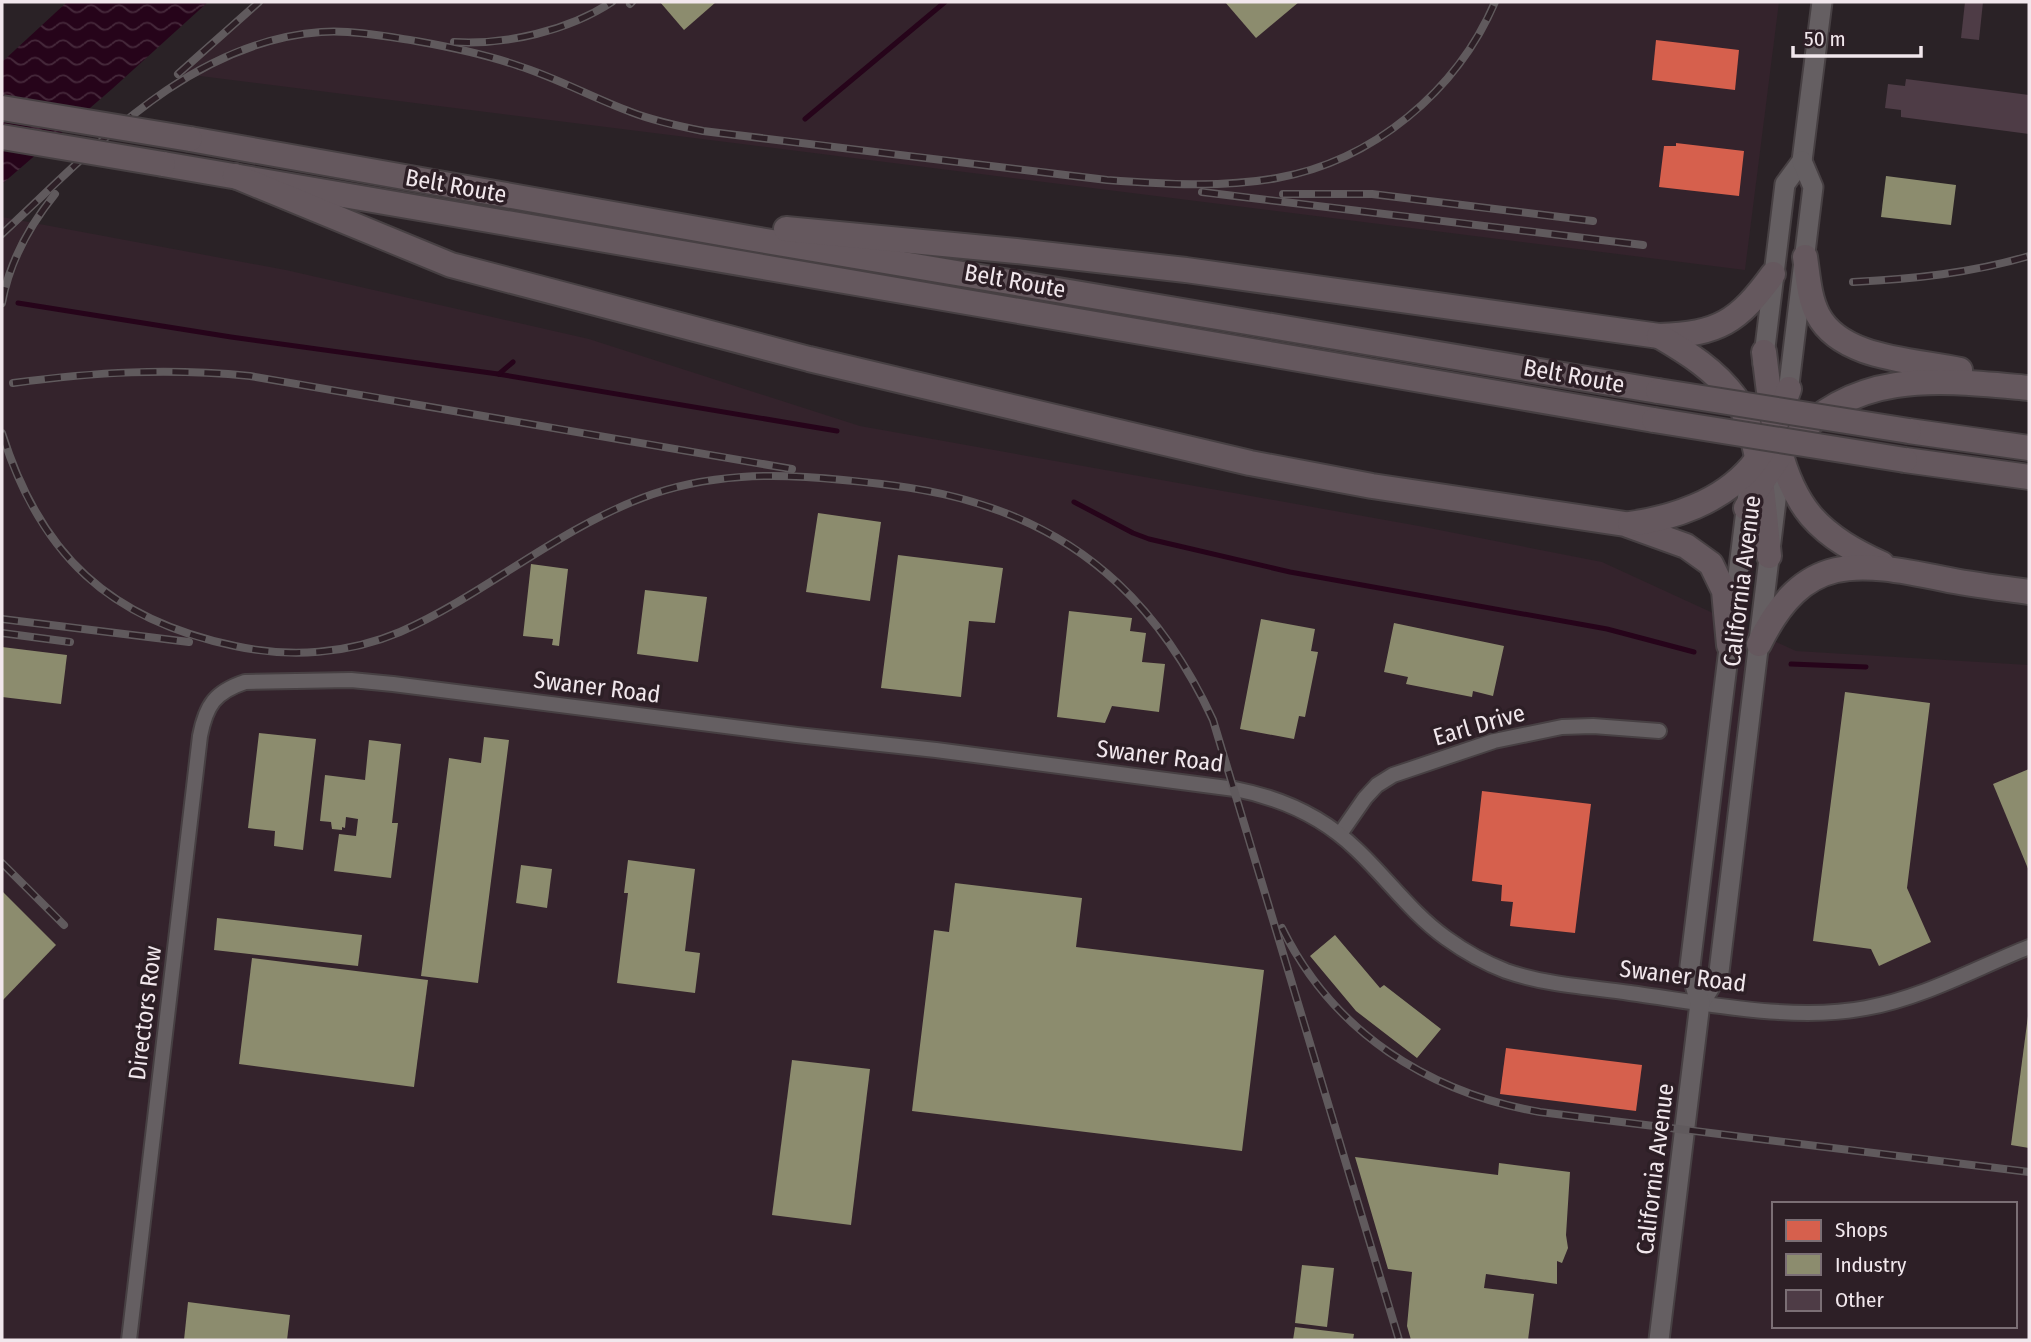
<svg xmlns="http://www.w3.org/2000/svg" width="2031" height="1342" font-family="'Fira Sans Condensed',sans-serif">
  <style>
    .built { fill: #34232c; fill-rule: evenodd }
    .water { fill: url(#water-waves) }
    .shops { fill: #d6604d }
    .industry { fill: #8c8c6e }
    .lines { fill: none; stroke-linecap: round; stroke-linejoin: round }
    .stream { stroke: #26041a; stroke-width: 5 }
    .building { fill: #4e3c46 }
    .minor-casing { stroke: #474043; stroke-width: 18 }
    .secondary-casing { stroke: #474043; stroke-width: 23 }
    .motorway-casing { stroke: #474043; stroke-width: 28 }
    .minor { stroke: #655f62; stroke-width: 14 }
    .secondary { stroke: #655f62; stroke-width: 19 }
    .motorway { stroke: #65585e; stroke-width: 24 }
    .rail-casing { stroke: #605a5d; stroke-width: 8 }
    .rail { stroke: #2d1f26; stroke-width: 5; stroke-dasharray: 16; stroke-linecap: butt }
    .motorway-bridge-casing { stroke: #474043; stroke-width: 28; stroke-linecap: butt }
    .motorway-bridge { stroke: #65585e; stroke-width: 24 }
    .labels { text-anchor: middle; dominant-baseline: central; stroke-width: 7; stroke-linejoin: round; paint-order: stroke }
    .street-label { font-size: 24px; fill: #f1e7ec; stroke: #2d1f26 }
  </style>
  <defs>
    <pattern id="water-waves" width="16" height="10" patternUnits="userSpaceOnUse" patternTransform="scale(1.75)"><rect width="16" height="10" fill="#26041a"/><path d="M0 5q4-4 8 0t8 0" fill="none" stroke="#46293b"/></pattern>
  </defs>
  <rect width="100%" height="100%" fill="#2a2226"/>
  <g class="built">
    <path d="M255 2H1779L1745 270 176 73Z"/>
    <path d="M2 217 286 270 589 339 860 426 1419 526 1602 562 1796 651 2029 665V1340H2ZM1774 1204H2015V1326H1774Z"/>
  </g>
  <path class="water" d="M67 2H208L112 89 2 184V62Z"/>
  <g class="shops">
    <path d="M1656 40 1739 50 1735 90 1652 80Z"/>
    <path d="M1676 143 1744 151 1739 196 1659 187 1664 146H1676Z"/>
    <path d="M1482 791 1591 804 1575 933 1510 926 1513 902 1501 901 1502 885 1472 881Z"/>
    <path d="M1506 1048 1642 1065 1636 1111 1500 1094Z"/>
  </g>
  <g class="industry">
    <path d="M660 2H716L684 30Z"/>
    <path d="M1225 2H1299L1256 38Z"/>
    <path d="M1886 176 1956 185 1951 225 1881 217Z"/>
    <path d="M818 513 881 522 870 601 806 592Z"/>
    <path d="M898 555 1003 568 995 623 969 621 961 697 881 688Z"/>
    <path d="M531 564 568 569 559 646 552 645 553 639 523 636Z"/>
    <path d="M645 590 707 597 698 662 637 654Z"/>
    <path d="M1069 611 1132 618 1130 631 1146 633 1142 662 1165 664 1159 712 1112 706 1105 723 1057 717Z"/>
    <path d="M1261 619 1315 629 1311 651 1318 652 1305 717 1299 716 1294 739 1240 729Z"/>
    <path d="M1394 623 1504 646 1493 696 1473 691 1472 697 1406 684 1408 677 1384 672Z"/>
    <path d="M2 647 67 655 61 704 2 697Z"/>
    <path d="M1845 692 1930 703 1907 888 1931 942 1879 966 1871 949 1813 941Z"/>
    <path d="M259 733 316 739 303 850 274 846 275 831 248 828Z"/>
    <path d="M484 737 509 740 478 983 421 976 449 758 481 763Z"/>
    <path d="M369 740 401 744 392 823H398L391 878 334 871 339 834 356 836 358 819 346 817 345 828 342 827V830L332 829 331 822 320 821 325 775 365 780Z"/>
    <path d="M2029 769V871L1993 784Z"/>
    <path d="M628 860 695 869 685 951 700 953 695 993 617 983 628 893H624Z"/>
    <path d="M521 865 552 869 547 908 516 903Z"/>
    <path d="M955 883 1082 898 1076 947 1264 970 1242 1151 912 1111 934 930 949 932Z"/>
    <path d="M2 891 56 945 2 1001Z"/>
    <path d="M217 918 362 935 358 966 214 950Z"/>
    <path d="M1335 935 1380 988 1384 985 1441 1029 1417 1058 1356 1011 1310 956Z"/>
    <path d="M252 958 428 980 414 1087 239 1064Z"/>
    <path d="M2028 1016H2029V1148L2011 1145Z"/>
    <path d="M792 1060 870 1069 851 1225 772 1215Z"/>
    <path d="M1355 1157 1498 1175 1499 1163 1570 1172 1566 1235 1568 1248 1562 1263 1557 1261V1284L1486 1274 1484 1288 1534 1294 1528 1340H1411L1407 1326 1412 1272 1388 1269Z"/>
    <path d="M1302 1265 1334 1268 1327 1327 1295 1323Z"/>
    <path d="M188 1302 290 1315 287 1340H184Z"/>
    <path d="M1295 1327 1354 1334 1353 1340H1293Z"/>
  </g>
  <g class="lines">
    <g class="stream">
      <path d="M805 119 945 2"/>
      <path d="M18 303 231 337 498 374 837 431"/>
      <path d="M499 374 513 362"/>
      <path d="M1074 502 1133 533 1149 539 1290 572 1607 629 1694 652"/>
      <path d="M1791 664 1866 667"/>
    </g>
  </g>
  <g class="building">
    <path d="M1965 2H1983L1979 40 1961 38Z"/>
    <path d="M1906 79 2029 95V134L1901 117V110L1885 108 1888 84 1905 86Z"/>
  </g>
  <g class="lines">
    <g class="minor-casing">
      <g id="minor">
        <path d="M1340 834 1365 798 1377 785 1393 775 1494 741 1562 727 1593 726 1659 731"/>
        <path d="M129 1340 200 736C206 705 215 692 245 682L351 680 393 684 797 735 936 750 1235 789C1281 798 1322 816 1356 849 1387 878 1411 913 1446 938 1464 951 1485 963 1506 971 1546 985 1589 987 1630 993 1704 1003 1793 1022 1866 1008 1923 998 1976 968 2029 947"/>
      </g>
    </g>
    <g class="secondary-casing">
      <g id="secondary">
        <path d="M1763 364 1785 184 1802 161 1822 2"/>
        <path d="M1787 401 1813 187 1802 161"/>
        <path d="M1700 1003 1719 972 1781 459"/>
        <path d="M1659 1340 1700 1003 1690 966 1748 494"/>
      </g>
    </g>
    <g class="motorway-casing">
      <g id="motorway">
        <path d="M190 139 754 239 1658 391"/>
        <path d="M163 164 1654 420"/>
        <path d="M235 176 451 265 809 359 1250 463 1372 486 1625 524 1686 546 1711 564 1724 591 1729 645"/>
        <path d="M786 229 1016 251 1186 270 1659 336C1719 334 1738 322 1773 274"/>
        <path d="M1805 257C1808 277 1809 298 1818 315 1842 360 1916 360 1960 370"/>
        <path d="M1659 336C1688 353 1715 370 1735 397 1761 434 1764 511 1769 556"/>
        <path d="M1764 352C1771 405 1775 473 1811 516 1830 538 1856 552 1882 564"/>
        <path d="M1909 431 2029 448"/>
        <path d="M1905 460 2029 477"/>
        <path d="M1746 508C1760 486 1773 462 1791 442 1856 368 1941 380 2029 388"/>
        <path d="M1630 524C1673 518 1721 502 1751 467 1769 446 1779 416 1789 389"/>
        <path d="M1759 644C1804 552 1856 561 1944 579 1972 585 2001 588 2029 592"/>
      </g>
    </g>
    <use href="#minor" class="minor"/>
    <use href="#secondary" class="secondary"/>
    <use href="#motorway" class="motorway"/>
    <g class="rail-casing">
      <g id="rail">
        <path d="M630 4 632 2"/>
        <path d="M454 42C506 45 568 31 612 2"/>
        <path d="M178 74 259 2"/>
        <path d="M1202 192 1643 245"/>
        <path d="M1283 194H1372L1593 221"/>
        <path d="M2 234C94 149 188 42 321 32 353 30 384 36 416 41 450 47 485 54 519 66 557 78 593 98 631 112 654 121 678 126 703 131L1107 180C1163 184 1221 188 1277 178 1373 161 1457 91 1495 2"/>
        <path d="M1853 282C1913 279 1972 273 2029 256"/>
        <path d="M2 303C9 263 30 225 55 194"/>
        <path d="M13 383C96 372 167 368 250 376L792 469"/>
        <path d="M2 433C40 555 110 620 235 646 290 658 348 654 400 632 484 595 555 531 642 498 707 473 775 473 843 480 886 484 931 489 973 502 1089 536 1163 612 1213 720L1399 1340"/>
        <path d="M2 619 189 642"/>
        <path d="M2 633 70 642"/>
        <path d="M2 863 64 925"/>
        <path d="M1282 928C1333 1032 1429 1093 1540 1112L2029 1172"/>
      </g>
    </g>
    <use href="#rail" class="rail"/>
    <g class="motorway-bridge-casing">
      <g id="motorway-bridge">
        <path d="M2 108 190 139"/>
        <path d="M2 137 163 164"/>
        <path d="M1658 391 1909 431"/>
        <path d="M1654 420 1905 460"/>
      </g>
    </g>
    <use href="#motorway-bridge" class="motorway-bridge"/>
  </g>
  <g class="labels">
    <g class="street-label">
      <text transform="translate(456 186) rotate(10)">Belt Route</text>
      <text transform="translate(1015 281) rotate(10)">Belt Route</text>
      <text transform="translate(1574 376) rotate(10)">Belt Route</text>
      <text transform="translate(1742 581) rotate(-83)">California Avenue</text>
      <text transform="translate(597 687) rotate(7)">Swaner Road</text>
      <text transform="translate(1479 725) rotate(-16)">Earl Drive</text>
      <text transform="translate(1160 756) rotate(7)">Swaner Road</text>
      <text transform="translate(1683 976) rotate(7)">Swaner Road</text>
      <text transform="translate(145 1013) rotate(-83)">Directors Row</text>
      <text transform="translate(1655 1169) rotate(-83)">California Avenue</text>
    </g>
  </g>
  <rect width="2031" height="1342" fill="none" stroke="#f1e7ec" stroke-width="7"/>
  <rect x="1772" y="1202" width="245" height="126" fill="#2d1f26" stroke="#7b6f75" stroke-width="2"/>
  <rect x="1786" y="1220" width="35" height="21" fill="#d6604d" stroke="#7b6f75" stroke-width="2"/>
  <text x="1835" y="1237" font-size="21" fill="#f1e7ec">Shops</text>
  <rect x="1786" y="1254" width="35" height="21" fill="#8c8c6e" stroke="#7b6f75" stroke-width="2"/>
  <text x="1835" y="1272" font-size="21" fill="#f1e7ec">Industry</text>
  <rect x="1786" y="1290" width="35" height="21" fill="#4e3c46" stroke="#7b6f75" stroke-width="2"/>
  <text x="1835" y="1307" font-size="21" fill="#f1e7ec">Other</text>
  <path d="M1793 46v10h128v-10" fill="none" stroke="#f1e7ec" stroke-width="3.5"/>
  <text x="1804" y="46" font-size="21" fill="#f1e7ec" stroke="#2d1f26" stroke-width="5" paint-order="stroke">50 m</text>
</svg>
